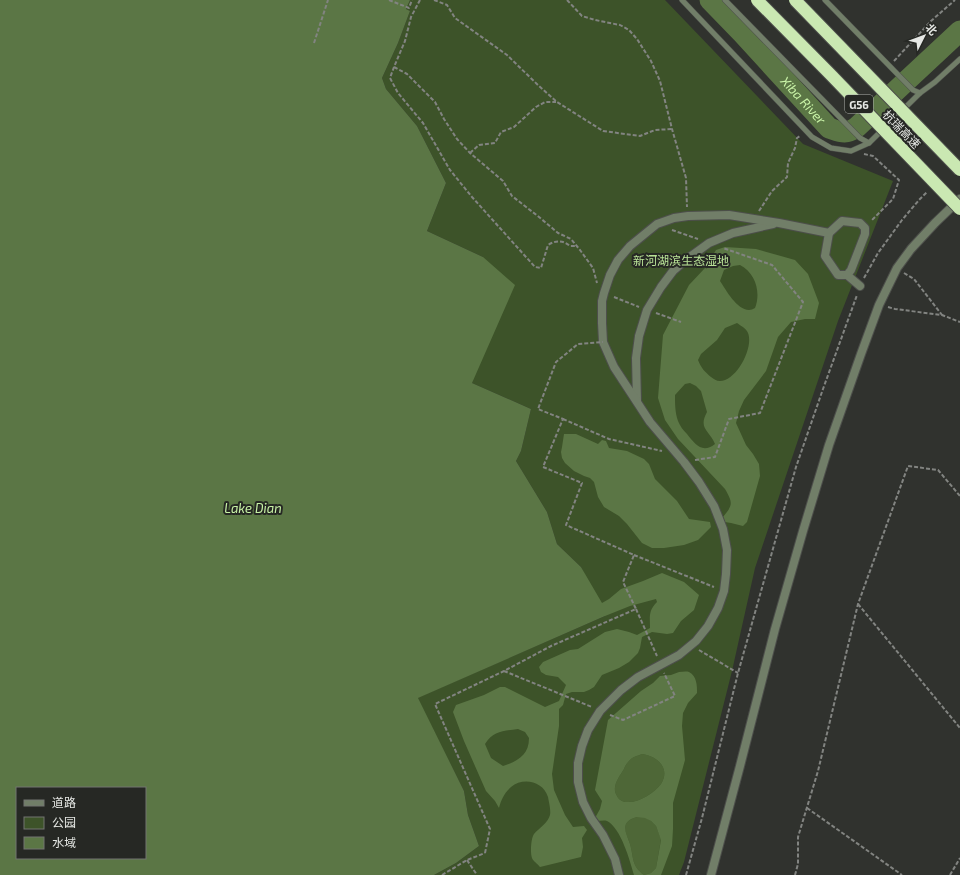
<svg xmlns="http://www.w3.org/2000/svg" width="960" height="875" font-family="'Exo 2','Noto Sans SC',sans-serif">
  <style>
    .green { fill: #3d5329 }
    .forest { fill: #4e6737 }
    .water { fill: #5b7645; fill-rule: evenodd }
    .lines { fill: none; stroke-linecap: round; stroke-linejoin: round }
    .river { stroke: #5b7645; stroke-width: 21 }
    .lane-casing { stroke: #4d4f4b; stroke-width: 6 }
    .street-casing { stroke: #4d4f4b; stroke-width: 10 }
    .path { stroke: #828481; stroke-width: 2; stroke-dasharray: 4 2; stroke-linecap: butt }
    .lane { stroke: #717e68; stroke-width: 5 }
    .street { stroke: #717e68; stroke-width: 8 }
    .highway-bridge-casing { stroke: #4d4f4b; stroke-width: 14; stroke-linecap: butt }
    .path-bridge { stroke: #828481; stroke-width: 2; stroke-dasharray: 4 2; stroke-linecap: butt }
    .highway-bridge { stroke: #cae8b2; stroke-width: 12 }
    .labels { text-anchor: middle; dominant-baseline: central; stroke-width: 4; stroke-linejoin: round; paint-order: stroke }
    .shield { fill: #262824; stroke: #acaeab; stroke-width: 1 }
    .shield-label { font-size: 11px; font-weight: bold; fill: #e6e8e5 }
    .street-label { font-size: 12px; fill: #e6e8e5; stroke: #262824 }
    .park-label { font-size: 12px; fill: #b9e397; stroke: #262824 }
    .water-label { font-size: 13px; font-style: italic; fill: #c9f3a7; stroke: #262824 }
  </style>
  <rect width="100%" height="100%" fill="#30322e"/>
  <path class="green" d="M410 0H665L803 144 893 181 838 321 755 568 732 671 684 862 679 875H434L456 863 479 846 468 815 464 791 417 698 605 616 581 567 557 544 547 512 516 461 521 451 531 409 472 383 483 257 427 231 446 183 417 126 386 89 382 78 398 43 410 11 406 9Z"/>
  <g class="forest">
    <path d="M642 754C657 756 671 768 661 784 654 793 639 803 627 802 623 802 619 800 617 796 611 787 619 777 624 769 625 766 627 763 629 761 632 757 637 756 642 754Z"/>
    <path d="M637 817H645L651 821 656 826 661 839 656 868 651 873 644 875C631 865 634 858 630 844 626 832 619 822 637 817Z"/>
  </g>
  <g class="water">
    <path d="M0 0H410L406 9 410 11 398 43 382 78 386 89 417 126 446 183 427 231 483 257 515 285 472 383 531 409 521 451 516 461 547 512 557 544 581 567 602 603 609 599 621 589 643 581 662 573 684 582 699 595 694 610 681 621 673 633 667 634 652 632 642 637 640 648 638 653 629 662 619 668 602 675 594 687 589 690 584 692H572L566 694 563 705 559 709V726L552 774 554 790 565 815 573 827 584 826 587 830 582 838 583 847 581 857 540 867C538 864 533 861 532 858 530 853 531 838 534 834 539 828 548 823 550 815 551 810 549 803 548 797 543 781 523 777 511 787 504 793 501 800 499 808L495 801 486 791 464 741 453 712 456 705 484 695 500 687H505L545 707 559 701 566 685 558 677 546 675 541 672 539 667 543 662 570 650 578 649 605 632 617 629 629 632 637 635 650 628C650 617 648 611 657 602L656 599 630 606 605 616 418 698 464 791 468 815 479 846 456 863 434 875H0ZM518 729 525 732 529 738C529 755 518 761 503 766L491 758 485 744C493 731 504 731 518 729ZM17 788H145V858H17Z"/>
    <path d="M725 247 756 249 795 260 808 274 819 303 815 319H805L791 322 778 337 766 371 744 400 739 411 736 423 746 445 753 454 759 464 760 476 747 522 743 526 731 523 725 522 723 517C733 505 733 503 725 489L678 439 665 420 658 398 663 335 689 285 705 268 716 250ZM740 265C756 273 761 293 755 308 753 309 751 310 749 310 737 310 726 290 720 281L724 270 733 266ZM737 323C741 326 746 328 748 333 754 348 736 381 720 381 716 381 714 379 711 377 705 372 701 368 698 360L701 354 717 340 725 328ZM690 383 696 386 701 391 707 412C698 429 709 430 715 444 702 454 695 444 687 434 683 430 680 426 678 421 675 412 675 404 675 395L685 384Z"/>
    <path d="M564 434H576L598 444 602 440 606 441 609 448 627 451 644 459 649 464 655 479 677 501 689 519 710 522 711 527 698 540 684 545 664 548H652L642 543 627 524 619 516 604 507 598 497 594 482 590 478 584 476 574 471 565 463 562 458 561 452 562 447Z"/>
    <path d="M679 672C682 672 686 671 689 672 697 676 697 686 697 693L688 703 683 713 682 726 685 760 673 803V829L672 846 661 875H634C630 861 621 828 607 821 604 820 600 821 597 821L595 818 600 809 602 801 595 790 608 720 641 691 653 683 660 676 671 675ZM642 754C657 756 671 768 661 784 654 793 639 803 627 802 623 802 619 800 617 796 611 787 619 777 624 769 625 766 627 763 629 761 632 757 637 756 642 754ZM637 817 645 818 651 821 656 826 661 840 656 868 651 873 644 875C631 865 634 858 630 844 626 832 619 822 637 817Z"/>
  </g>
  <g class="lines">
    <path class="river" id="s1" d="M710 0 742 33 829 128C841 132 845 135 857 127L960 31"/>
    <g class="lane-casing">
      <g id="lane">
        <path d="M682 0 812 137 831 148 851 151 869 143 920 93 935 82 960 59"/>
        <path d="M725 0 860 138 869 143"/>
        <path d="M825 0 913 90 920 93"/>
      </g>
    </g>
    <g class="street-casing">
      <g id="street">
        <path d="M842 221 860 223 865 228V234L851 270 847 275H838L825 256 829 233Z"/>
        <path d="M847 275 860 286"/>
        <path d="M637 401 636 358 639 336 647 310 661 287 673 271 687 259 709 243 733 233 773 224"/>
        <path d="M619 875 615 859 603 835 591 818 583 802 578 782V763L582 746 588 730 600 711 621 690 638 677 679 655 696 641 708 626 718 608 724 591 726 574 727 550 723 529 714 506 699 482 684 462 650 422 614 367 603 342 602 323V301L604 293 610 275 618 260 630 246 657 224 674 218 688 216 729 215 779 223 829 233"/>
        <path d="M711 875 740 766 775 629 803 531 829 445 861 354 879 305 897 268 911 249 935 223 960 199"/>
      </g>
    </g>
    <g class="path">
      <path d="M389 0 409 8 412 0"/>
      <path d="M420 0 411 17 405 41 394 67 390 78 398 93 423 123 450 170 472 197 535 267 541 268 548 245C556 240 563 240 570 246H577"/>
      <path d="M434 0 447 5 455 18 507 55 539 86 557 102 603 131 640 136 655 130 672 129"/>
      <path d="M567 0 582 16 595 20 620 25 629 30 637 39 651 61 660 81 672 129 686 178 687 207"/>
      <path d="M314 43 328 0"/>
      <path d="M894 61 931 21 955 0"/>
      <path d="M394 67 407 74 435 102 444 119 457 139 470 153 503 181 512 196 539 217 558 233 571 239 580 250 593 268 597 283"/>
      <path d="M470 153 479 145 495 143 501 132 514 127 536 107 545 102H556"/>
      <path d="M864 154 873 156 899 180 893 199 871 221"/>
      <path d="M759 211 772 191 787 177 788 163 795 148 797 138 800 136"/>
      <path d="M672 230 698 239"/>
      <path d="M904 273 914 279 942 315"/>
      <path d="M864 278 878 253 902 220 919 200 927 192"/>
      <path d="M614 297 639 307"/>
      <path d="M888 307 895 309 942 315 960 322"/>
      <path d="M656 313 681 322"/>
      <path d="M563 419 609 439 662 451"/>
      <path d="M695 460 715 457 729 419 760 413 803 302 772 265 723 248"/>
      <path d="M634 555 714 587"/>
      <path d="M858 604 960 728"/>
      <path d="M636 609 657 656"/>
      <path d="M699 650 738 673"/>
      <path d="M504 671 592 707"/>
      <path d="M610 715 623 720 675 696 664 673"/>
      <path d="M807 808 902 875"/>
      <path d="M467 860 477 875"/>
      <path d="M442 875 467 860 485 853"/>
      <path d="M686 875 702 818 738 673 796 467 823 389 857 295"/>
      <path d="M795 875 798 864V837L818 771 858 604 908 466 938 470 960 496"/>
      <path d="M950 875 960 858"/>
    </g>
    <use href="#lane" class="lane"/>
    <use href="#street" class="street"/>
    <g class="highway-bridge-casing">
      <g id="highway-bridge">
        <path d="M757 0 832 76 960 209"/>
        <path d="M795 0 960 170"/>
      </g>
    </g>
    <path class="path-bridge" d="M485 853 490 829 435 704 504 671 551 646 636 609 623 582 634 555 566 525 582 483 543 467 563 419 538 409 556 362 578 344 603 342"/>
    <use href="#highway-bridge" class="highway-bridge"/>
  </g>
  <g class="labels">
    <rect class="shield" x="845" y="95" width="28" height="18" rx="3"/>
    <g class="shield-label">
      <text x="859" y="104">G56</text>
    </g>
    <g class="street-label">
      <text transform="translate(902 129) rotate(46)">杭瑞高速</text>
    </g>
    <g class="park-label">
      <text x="681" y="260">新河湖滨生态湿地</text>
    </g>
    <g class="water-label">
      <text stroke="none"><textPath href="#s1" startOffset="137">Xiba River</textPath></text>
      <text x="253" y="508">Lake Dian</text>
    </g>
  </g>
  <rect x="16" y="787" width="130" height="72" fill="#262824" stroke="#737571"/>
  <rect x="24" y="800" width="20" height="6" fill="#717e68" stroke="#737571"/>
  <text x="52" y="807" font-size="12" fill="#e6e8e5">道路</text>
  <rect x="24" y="817" width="20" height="12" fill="#3d5329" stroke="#737571"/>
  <text x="52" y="827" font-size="12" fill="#e6e8e5">公园</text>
  <rect x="24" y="837" width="20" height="12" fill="#5b7645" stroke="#737571"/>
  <text x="52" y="847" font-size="12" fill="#e6e8e5">水域</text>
  <g transform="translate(924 36) rotate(48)" stroke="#262824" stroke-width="3" paint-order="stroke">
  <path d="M0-3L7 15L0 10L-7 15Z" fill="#e6e8e5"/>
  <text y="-6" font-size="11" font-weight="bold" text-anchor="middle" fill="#e6e8e5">北</text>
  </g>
</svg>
